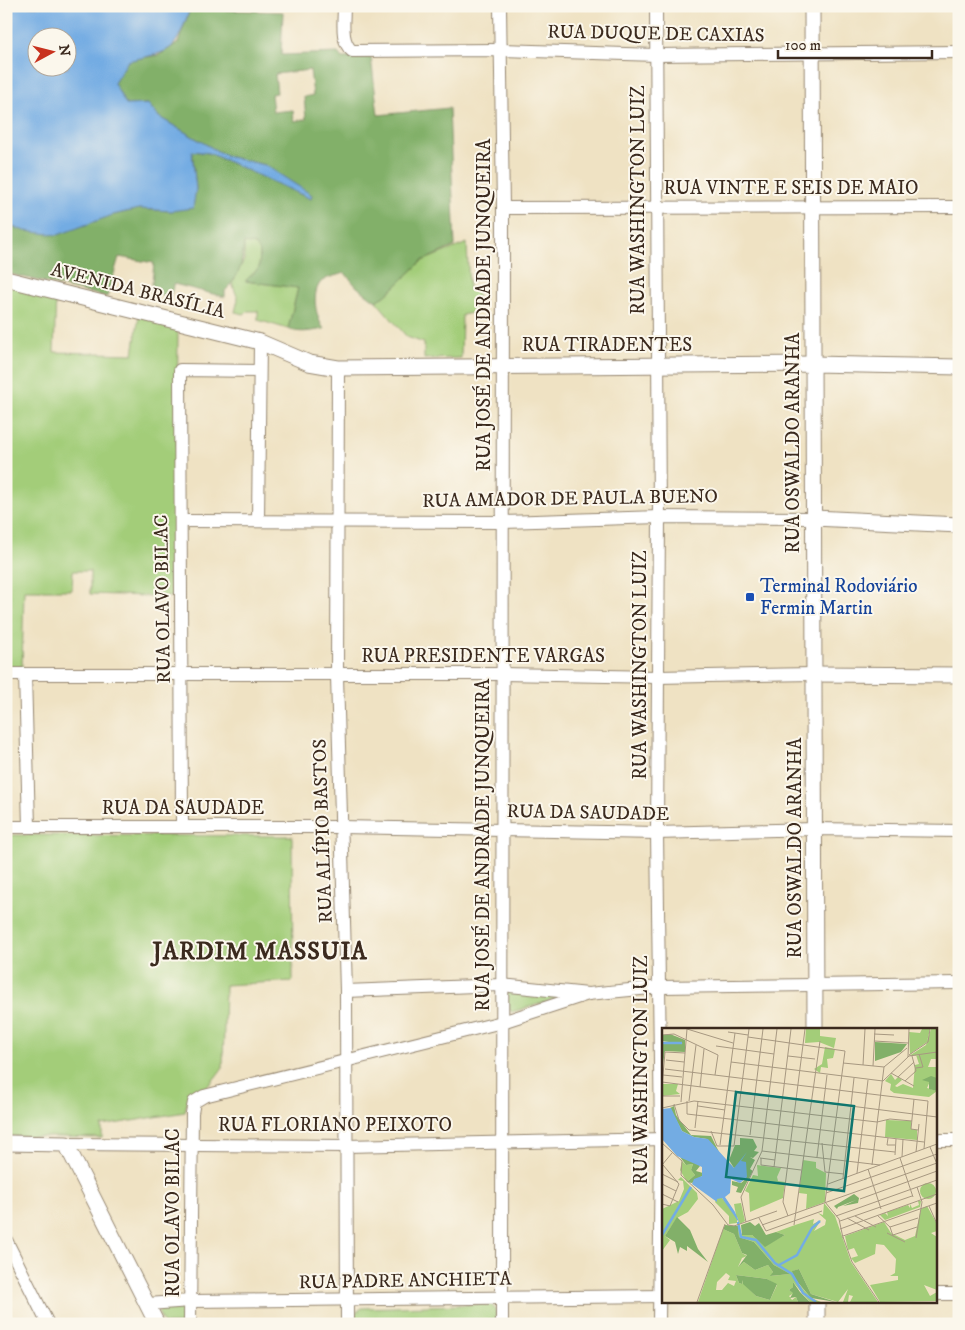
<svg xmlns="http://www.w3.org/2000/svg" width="965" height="1330" font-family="'IM FELL DW Pica',serif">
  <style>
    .green { fill: #a3cd79; stroke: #6f7c4c }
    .forest { fill: #82b069; stroke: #5e6d44; fill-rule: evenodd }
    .water { fill: #73ace3; stroke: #576b80; fill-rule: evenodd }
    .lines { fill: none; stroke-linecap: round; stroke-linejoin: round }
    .minor-casing { stroke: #958670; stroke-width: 14 }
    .tertiary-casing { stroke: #958670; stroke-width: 17 }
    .minor { stroke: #fff; stroke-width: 12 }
    .tertiary { stroke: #fff; stroke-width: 15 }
    .transit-dot { fill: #1a4fb4; stroke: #fbf7ec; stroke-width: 2 }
    .labels { text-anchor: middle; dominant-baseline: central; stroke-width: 4; stroke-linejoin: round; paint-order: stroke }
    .street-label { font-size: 19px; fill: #3b2a1e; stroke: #fbf7ec }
    .transit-label { font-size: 19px; fill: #164399; stroke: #fbf7ec; text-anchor: start }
    .district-label { font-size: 24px; font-weight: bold; letter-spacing: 1px; fill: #3b2a1e; stroke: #fbf7ec }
    .inset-river { fill: none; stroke: #73ace3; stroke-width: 2.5 }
    .inset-road { fill: none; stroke: #a79881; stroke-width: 1 }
    .view { fill: #0f766e; fill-opacity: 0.15; stroke: #0f766e; stroke-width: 2.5 }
    .inset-edge { fill: none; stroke: #3b2a1e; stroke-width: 2.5 }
  </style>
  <rect width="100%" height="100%" fill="#fbf7ec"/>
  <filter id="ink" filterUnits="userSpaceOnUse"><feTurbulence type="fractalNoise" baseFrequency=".02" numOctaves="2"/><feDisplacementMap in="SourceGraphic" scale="10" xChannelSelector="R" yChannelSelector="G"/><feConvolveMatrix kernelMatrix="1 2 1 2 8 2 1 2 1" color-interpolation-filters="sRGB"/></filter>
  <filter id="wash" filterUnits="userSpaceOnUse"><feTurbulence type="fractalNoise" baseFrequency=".0096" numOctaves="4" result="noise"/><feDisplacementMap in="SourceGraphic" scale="20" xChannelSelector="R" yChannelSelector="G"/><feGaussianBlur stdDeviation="1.12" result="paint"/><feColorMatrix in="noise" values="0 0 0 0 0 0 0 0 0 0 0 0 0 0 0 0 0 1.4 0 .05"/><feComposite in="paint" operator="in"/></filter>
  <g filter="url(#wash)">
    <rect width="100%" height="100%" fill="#efe2c3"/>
    <g class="green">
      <path d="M244 242 256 245 260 252 259 268 246 281 298 288 288 329 258 320V311H248L244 314 235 312 238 299 232 283 244 260Z"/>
      <path d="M467 243 469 290H477V312L462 315 461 358 424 359V343L407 337 376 301 385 296 422 261Z"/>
      <path d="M6 282 56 294 54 352 133 354 139 315 178 325 176 597 90 594V571H73L72 590H24L22 668H6Z"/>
      <path d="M6 835 292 836 293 981 225 985 223 1067C218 1074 211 1084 204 1089 191 1097 188 1095 185 1112L102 1126V1138L6 1136Z"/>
      <path d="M510 990 566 996 512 1012 508 1009 507 993Z"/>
      <path d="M491 1304 496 1312V1324H355V1313L362 1308Z"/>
      <path d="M183 1306 187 1310V1324H164L158 1312 163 1307Z"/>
    </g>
    <path class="forest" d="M190 9 283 12 281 55 338 53 342 58 371 57 378 115 449 108 455 246 422 261 385 296 376 301 357 287 345 273C338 275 328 277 322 281 310 292 316 318 324 329 312 331 300 334 288 329L298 288 245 281 259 268 260 252 255 245 244 243C242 264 241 274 225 291V297L174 284 170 296 151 293 154 263 119 257 107 297 6 273V223L8 225 113 215 139 209 171 211 196 189 192 151 209 153 311 199 265 165 226 156 159 117 148 104 126 105 114 83 128 60 159 55 178 43ZM310 70 313 95 304 97 306 119 294 121 293 110 273 112 271 94 277 93 275 74Z"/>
    <path class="water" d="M6 6H191C174 53 176 50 128 61L114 83 126 105 148 104 159 117 226 156 265 165 312 195 311 199 209 153 192 151 196 189 193 208 171 211 139 209 113 215 58 235 25 231 7 225ZM38 38H68V68H38Z"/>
  </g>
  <g filter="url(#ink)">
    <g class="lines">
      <g class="minor-casing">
        <g id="minor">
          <path d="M344 6C344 21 340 41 352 51L501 50 656 55 959 52"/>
          <path d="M500 6 503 208 502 1324"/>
          <path d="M656 6 659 517 657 833 661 1139 659 1324"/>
          <path d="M503 208 959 207"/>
          <path d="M338 368 337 676 346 991 347 1324"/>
          <path d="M258 520 260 342"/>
          <path d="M181 521 504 522 659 517 814 518"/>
          <path d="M6 674H503L658 677 814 674"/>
          <path d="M25 674 29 827"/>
          <path d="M6 827H341L657 833 814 829 959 831"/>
          <path d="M182 827 180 370 259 371"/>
          <path d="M346 991 501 985 588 994 661 987 959 983"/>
          <path d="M936 1140H959"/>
          <path d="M66 1144 346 1146 664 1139"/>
          <path d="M6 1240 48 1324"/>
          <path d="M936 1294H959"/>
          <path d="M148 1304 191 1301 664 1296"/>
          <path d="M190 1324 192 1113 194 1102 204 1096 502 1022 588 994"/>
        </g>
      </g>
      <g class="tertiary-casing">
        <g id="tertiary">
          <path d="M812 6 815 1029"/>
          <path d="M6 279 260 342 309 363 338 368 813 364 959 367"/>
          <path d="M814 518 959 525"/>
          <path d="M814 674 959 675"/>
          <path d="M6 1143 66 1144 157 1324"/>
          <path d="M817 1324V1301"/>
        </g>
      </g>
      <use href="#minor" class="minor"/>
      <use href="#tertiary" class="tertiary"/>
    </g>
  </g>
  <rect class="transit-dot" x="745" y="592" width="10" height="10" rx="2.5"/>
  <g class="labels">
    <g class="street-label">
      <text transform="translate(656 34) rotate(1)">RUA DUQUE DE CAXIAS</text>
      <text x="791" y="188">RUA VINTE E SEIS DE MAIO</text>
      <text transform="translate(638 200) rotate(-90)">RUA WASHINGTON LUIZ</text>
      <text transform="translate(138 291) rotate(14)">AVENIDA BRASÍLIA</text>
      <text transform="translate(484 305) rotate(-90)">RUA JOSÉ DE ANDRADE JUNQUEIRA</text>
      <text x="607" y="345">RUA TIRADENTES</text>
      <text transform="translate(793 443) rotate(-90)">RUA OSWALDO ARANHA</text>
      <text transform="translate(570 499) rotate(-1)">RUA AMADOR DE PAULA BUENO</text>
      <text transform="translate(163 599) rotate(-91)">RUA OLAVO BILAC</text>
      <text x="483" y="656">RUA PRESIDENTE VARGAS</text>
      <text transform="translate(640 665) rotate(-90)">RUA WASHINGTON LUIZ</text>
      <text x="183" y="808">RUA DA SAUDADE</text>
      <text transform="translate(588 813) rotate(1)">RUA DA SAUDADE</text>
      <text transform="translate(323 831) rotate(-92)">RUA ALÍPIO BASTOS</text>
      <text transform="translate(483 845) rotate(-90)">RUA JOSÉ DE ANDRADE JUNQUEIRA</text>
      <text transform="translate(795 848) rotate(-90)">RUA OSWALDO ARANHA</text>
      <text transform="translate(641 1070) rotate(-90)">RUA WASHINGTON LUIZ</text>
      <text x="335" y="1125">RUA FLORIANO PEIXOTO</text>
      <text transform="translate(173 1213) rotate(-90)">RUA OLAVO BILAC</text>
      <text transform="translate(405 1281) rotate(-1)">RUA PADRE ANCHIETA</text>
    </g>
    <g class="transit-label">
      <text x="760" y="586">Terminal Rodoviário<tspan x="760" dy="22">Fermin Martin</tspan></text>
    </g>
    <g class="district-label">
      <text x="260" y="952">JARDIM MASSUIA</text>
    </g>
  </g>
  <g transform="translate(662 1028)">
    <rect width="275" height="275" fill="#efe2c3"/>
    <path d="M144 1H158V8L174 10 172 20 157 14 143 15ZM260 1H268L265 14 248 26 247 4 258 5ZM269 1H275V31H269L266 39H275V50L269 51 265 60 275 63 267 69 232 65 228 62 229 56 223 53 229 46 233 52 236 49 240 52 233 58 235 59 241 56 251 60 253 37 257 36 254 27H258L247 28 264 17ZM163 19 173 21 172 26 171 30 165 31 166 40 159 39 158 45 152 41 160 36ZM1 56H16L14 63 18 66 0 68ZM224 92 249 93V101L255 102V112L223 109ZM141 132 154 134V140L164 145 163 174 144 181 145 166 137 165ZM20 133 24 137 31 136 29 142 33 147 25 154 18 142ZM95 137 119 140 115 149 116 153 123 154 121 170 88 184 87 165 83 163 91 147 96 148ZM19 149 35 165 36 171 26 184 15 190 3 208 8 212 0 223V181L17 173 22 161 21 153 16 152ZM258 163a8 8 0 1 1 16 0a8 8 0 1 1-16 0ZM55 170H60L74 187 72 176 79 175 83 193 78 196 75 189V195L67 196V188L53 174ZM256 173H259L258 179 223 192 218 187 223 185 226 188 225 184 246 177 248 180V176L250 180 257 177ZM162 175 173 188 189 234 216 274H188L191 268 187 267 186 274H181L186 261 176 274 149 266 137 241 131 243 135 254 149 270 159 274H148L131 254V259L127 262 132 265 127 268 130 272 134 269 136 274H36L61 201 72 206 80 225 85 228 80 230 76 239 82 234 93 242 106 237 111 244 109 248 127 246 112 237 92 214 77 209 76 198 80 207H90L103 218 123 207 114 204 133 197 152 191 151 196 159 192 152 203 163 197 164 192 156 185 161 187ZM64 245 68 248 66 252 74 253 72 258 66 255 60 262H54L55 254ZM74 247 105 251 115 257 108 272 94 268 82 256 81 252 80 256 77 255ZM265 178 275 196V203L269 205 275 209V262L262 257 268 268 275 264V273L218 274 208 257 236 252V248H228L233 245 234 231 222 217 214 216 213 226 193 235 189 230 196 228 192 220 186 222 183 208 222 194 229 205 243 212 253 208 259 181Z" fill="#a3cd79" fill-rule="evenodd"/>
    <path d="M8 6 23 12V24L3 23 1 35 0 16H21L0 13V7ZM213 14 245 16 239 24 213 33ZM269 48 275 50V63L267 61V54L260 52ZM12 78 14 87 29 107 49 108 57 124 45 111 32 109 20 103 8 80ZM78 110 91 111 95 119 92 123 97 124 91 130 88 129 93 132 88 141 91 143 79 165 74 164 76 159 70 157V153L79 155 84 151 83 134 72 140 67 132 73 117H78ZM18 129 34 134 38 138 34 143 41 145 40 148 30 155 25 154 33 147 29 142 31 136 24 137ZM192 166 197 170 196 175 181 178 194 172 176 179 175 181 172 178ZM15 189 28 202 36 221 46 234 25 218V223L18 219 16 226 13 214 3 208ZM88 194 93 198 97 195 104 207 114 204 123 207 103 219 90 207H80L79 197ZM63 197 76 198 77 209 92 214 112 237 128 246 108 248 111 244 106 237 93 242 82 234 76 239 85 227 80 225 72 206 61 201ZM137 241 149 266 174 274 149 270 133 251 130 243ZM74 247 105 251 115 256 108 272 94 268 81 256V252L80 256 77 255ZM131 254 138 264 148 274H136L134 269 128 270 131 265 127 262 131 259Z" fill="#82b069"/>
    <path d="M9 80 20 103 32 109 46 111 72 140 85 124 79 133 84 134 85 149 78 155 69 151 68 165 63 169 73 184 78 196 60 170 55 171V174L30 156 32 151 40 148V139L15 128 0 111V81Z" fill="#73ace3"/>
    <path class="inset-river" d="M0 15H20M76 194 79 209 94 212 113 235 130 246 141 265 154 274M0 207 29 159M117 237 135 227 150 200 158 193"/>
    <path class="inset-road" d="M25 1 71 15M66 4 86 7M212 6 232 7M0 7 12 6 56 27 53 47M86 9 183 23 163 174 177 191 181 210M212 13 246 15M54 18 112 26M247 27 266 14 268 1M126 28 153 31M246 29 247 1M4 32 22 34M69 34 221 53 247 28 275 24M181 35 222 39M201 37 203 1M211 38 213 1M222 39 245 20M254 40 261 39 257 26M3 41 266 73 262 121M229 45 252 58M1 47 20 49M236 49 252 34M243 53 254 43 250 28M0 54 275 89M0 58 3 24 23 25M38 59 42 21M0 68H18M252 71 249 101 256 102M25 73V86L262 114M27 73 34 17M19 74 25 1M12 76 17 92 27 102 233 124M36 78 63 82M0 80 32 73 215 94 228 91 250 93M33 100 36 73M49 103 55 118H72L87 1M88 107 101 1M226 110 225 117H233M0 115 20 133 19 147 51 177 66 197 72 198 115 183M160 115 163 144 182 146M58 117 73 5M268 119 275 136M100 123 218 137M254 124 257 96M233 127 234 111M155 129 165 47M240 129 241 111M98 130 113 132M99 130V137L139 142M238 130 251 169M0 137 10 125M210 137 222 39M112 139 129 1M206 141 219 181M195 145 206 52M0 146 16 154M181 150 192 50M0 156 14 163M166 156 275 116M164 165 275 126M0 166 16 174M198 171 275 143M0 176 8 178 17 156 1 137M267 178 275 196M215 187 228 199 231 208M126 188 121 174 143 1M174 188 275 152M193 188 214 199M97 190 104 203 160 183M185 190 207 202M178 193 250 168M84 194 79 169 100 123 115 1M100 197 275 135M132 197 158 13M228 199 256 190M178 201 275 166M225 205 243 214M231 207 255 199M181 208 275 175M181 209 190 234 217 274M254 210 260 174 255 159M35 274 63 196"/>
    <path class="view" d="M74 64 192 78 182 163 64 149Z"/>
    <rect width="275" height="275" class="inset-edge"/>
  </g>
  <rect width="965" height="1330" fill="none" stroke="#fbf7ec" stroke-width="25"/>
  <g transform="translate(52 52) rotate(83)"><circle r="24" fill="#fbf7ec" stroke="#aea59a"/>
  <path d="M0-4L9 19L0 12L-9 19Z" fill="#c8321e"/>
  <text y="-8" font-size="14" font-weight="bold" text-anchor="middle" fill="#3b2a1e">N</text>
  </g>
  <path d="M778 50v8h154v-8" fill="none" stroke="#3b2a1e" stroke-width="2.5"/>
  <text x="785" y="50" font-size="15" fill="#3b2a1e" stroke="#fbf7ec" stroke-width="4" paint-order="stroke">100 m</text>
</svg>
